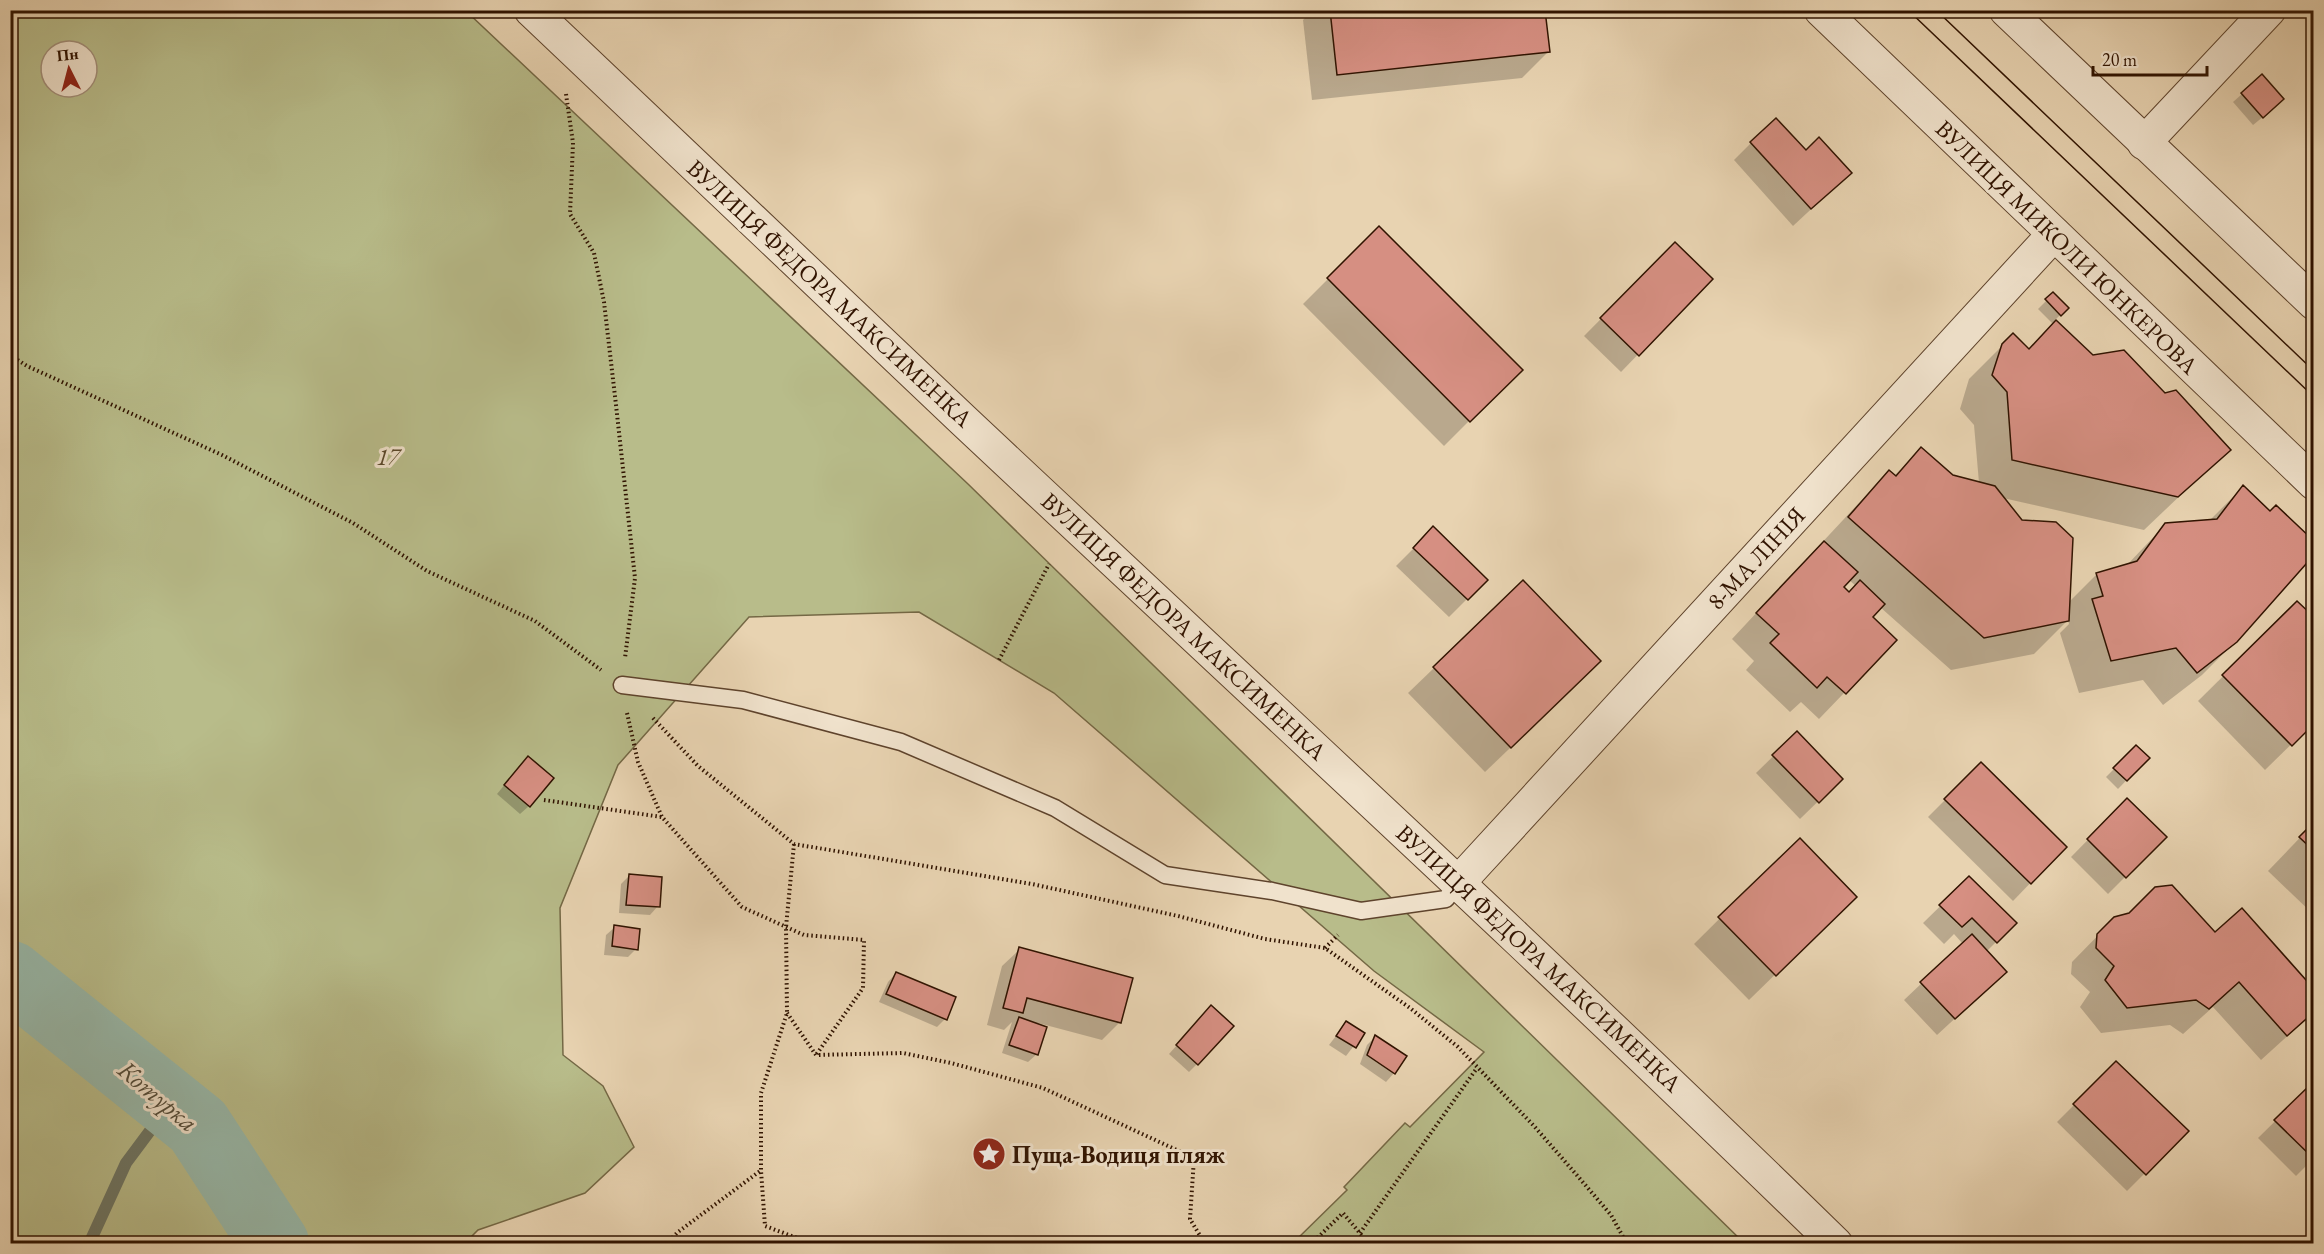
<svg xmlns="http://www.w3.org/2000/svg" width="2324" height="1254" font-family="'EB Garamond',serif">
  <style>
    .green { fill: #b8bc8a; stroke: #746845; stroke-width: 1.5; fill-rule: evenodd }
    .shadow { fill: #0003; fill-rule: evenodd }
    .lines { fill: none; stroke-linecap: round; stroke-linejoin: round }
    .stream { stroke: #6e7665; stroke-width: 12 }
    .river { stroke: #98b8a9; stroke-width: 69 }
    .building { fill: #d68f82; stroke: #301300; stroke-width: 1.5 }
    .service-casing { stroke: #5e432c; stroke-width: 19 }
    .minor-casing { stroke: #5e432c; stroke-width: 35 }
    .path { stroke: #301300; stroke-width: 4; stroke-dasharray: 1.5 3; stroke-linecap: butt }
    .service { stroke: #f0e2cc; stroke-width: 16 }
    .minor { stroke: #f0e2cc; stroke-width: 33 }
    .tram { stroke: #301300; stroke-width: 1.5 }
    .labels { text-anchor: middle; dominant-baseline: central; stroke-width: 6; stroke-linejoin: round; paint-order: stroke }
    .street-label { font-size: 24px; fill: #301300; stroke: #f0e2cc }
    .park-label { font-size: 24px; font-style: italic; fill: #594629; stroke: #f0e2cc }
    .poi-label { font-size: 24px; font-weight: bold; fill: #301300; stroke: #f0e2cc; text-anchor: start }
    .water-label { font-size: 26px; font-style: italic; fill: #544d3b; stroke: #f0e2cc }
  </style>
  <rect width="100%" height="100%" fill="#e8d3b1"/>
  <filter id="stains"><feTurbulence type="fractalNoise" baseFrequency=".00333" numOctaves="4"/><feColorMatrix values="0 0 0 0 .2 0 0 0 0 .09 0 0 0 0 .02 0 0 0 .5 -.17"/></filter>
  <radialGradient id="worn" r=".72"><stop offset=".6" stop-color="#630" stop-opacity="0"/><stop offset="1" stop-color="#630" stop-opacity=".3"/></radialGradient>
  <path class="green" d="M10 11H466L968 484 1744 1243H1293L1347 1190 1344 1187 1405 1123 1410 1127 1484 1052 1374 971 1054 693 919 612 749 617 618 765 560 908 563 1055 603 1086 634 1147 585 1193 478 1230 465 1243H11ZM51 51H87V87H51Z"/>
  <g class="shadow">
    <path d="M1313 10H1544L1548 52 1522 78 1312 100 1303 20Z"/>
    <path d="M2242 94 2274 108 2253 125 2233 102Z"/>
    <path d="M1751 143 1806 152 1850 173 1793 226 1734 160Z"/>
    <path d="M1379 228 1520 370 1444 446 1303 304Z"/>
    <path d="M1675 244 1711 279 1621 372 1584 336Z"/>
    <path d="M2053 294 2067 308 2055 320 2092 357 2165 395 2228 450 2144 530 2003 498 2068 603 2097 574 2126 566 2165 525 2209 521 2243 487 2236 641 2202 675 2163 705 2143 680 2079 693 2060 633 2069 624 2068 620 2034 654 1951 670 1880 607 1870 617 1895 640 1819 719 1801 702 1790 712 1746 670 1754 661 1732 639 1857 505 1889 472 1894 476 1921 449 1952 476 1979 483 1974 425 1960 409 1969 379 2013 335 2028 350 2054 325 2038 309ZM1849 580 1856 586 1849 593 1842 587Z"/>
    <path d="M1433 529 1486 580 1449 617 1396 566Z"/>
    <path d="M2297 603 2314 722 2265 770 2198 701Z"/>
    <path d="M1434 668 1574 687 1485 772 1408 693Z"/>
    <path d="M1797 733 1841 779 1800 819 1756 773Z"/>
    <path d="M2136 747 2148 758 2118 789 2106 777Z"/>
    <path d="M1981 764 2065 847 2013 901 1928 817Z"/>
    <path d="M520 766 529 806 520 814 497 794Z"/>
    <path d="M2127 800 2165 837 2108 894 2071 857Z"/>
    <path d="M2314 823V915L2268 871Z"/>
    <path d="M1799 840 1829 922 1749 1000 1694 944Z"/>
    <path d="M629 876 658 906 650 915 619 913 621 884Z"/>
    <path d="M1969 878 2015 923 1986 952 1987 989 1937 1035 1904 1000 1963 944 1954 934 1944 944 1923 923Z"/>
    <path d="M2115 918 2215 934 2314 1012 2261 1060 2213 1007 2183 1034 2170 1025 2101 1033 2080 1007 2090 992 2071 974 2072 962Z"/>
    <path d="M615 927 636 949 628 957 604 955 606 935Z"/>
    <path d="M1020 949 1120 1022 1102 1040 1038 1023 1037 1054 1028 1062 1002 1053 1012 1022 1004 1030 987 1025 1002 966Z"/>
    <path d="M896 973 945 1019 937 1027 879 1002 888 982Z"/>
    <path d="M1203 1016 1197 1064 1189 1072 1169 1054Z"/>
    <path d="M1346 1023 1363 1034 1346 1056 1329 1045Z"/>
    <path d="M1375 1037 1394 1073 1386 1082 1360 1064 1367 1045Z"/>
    <path d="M2116 1063 2187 1131 2127 1191 2057 1122Z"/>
    <path d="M2311 1086 2314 1158 2296 1176 2258 1138Z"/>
  </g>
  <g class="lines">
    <path class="stream" d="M89 1244 126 1163 170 1104"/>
    <path class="river" d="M10 975 198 1126 275 1244"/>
  </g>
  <g class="building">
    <path d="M1330 10H1545L1550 52 1337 75Z"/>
    <path d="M2262 74 2284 99 2263 118 2241 93Z"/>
    <path d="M1776 118 1806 150 1819 137 1852 173 1811 209 1750 142Z"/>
    <path d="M1379 226 1523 370 1470 422 1327 278Z"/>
    <path d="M1675 242 1713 279 1639 356 1600 318Z"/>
    <path d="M2053 292 2069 308 2061 316 2045 299Z"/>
    <path d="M2056 320 2093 355 2124 350 2165 393 2176 390 2231 450 2178 497 2012 460 2007 392 1992 375 2002 344 2013 333 2029 349Z"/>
    <path d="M1921 447 1953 475 1995 486 2022 520 2056 522 2073 538 2069 621 1984 638 1848 517 1889 470 1896 476Z"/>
    <path d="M2243 485 2270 511 2276 505 2314 541V555L2237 642 2197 673 2176 648 2111 661 2092 599 2103 596 2096 573 2137 561 2165 523 2217 519Z"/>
    <path d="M1433 526 1488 580 1468 600 1413 548Z"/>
    <path d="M1824 541 1858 572 1844 587 1849 592 1860 580 1885 604 1873 617 1897 640 1846 694 1827 677 1817 688 1770 643 1779 634 1756 613Z"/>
    <path d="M1523 580 1601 661 1511 748 1433 667Z"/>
    <path d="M2297 601 2314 617V724L2292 746 2222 675Z"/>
    <path d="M1797 731 1843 779 1819 803 1772 755Z"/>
    <path d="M2136 745 2150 758 2127 781 2113 768Z"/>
    <path d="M528 756 554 778 530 807 504 785Z"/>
    <path d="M1981 762 2067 847 2031 884 1944 799Z"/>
    <path d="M2127 798 2167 837 2126 878 2087 839Z"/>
    <path d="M2314 822V851L2299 837Z"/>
    <path d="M1800 838 1857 897 1776 976 1718 917Z"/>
    <path d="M629 874 662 877 660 907 626 905Z"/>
    <path d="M1969 876 2017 923 1997 943 1972 918 1962 927 1939 905Z"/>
    <path d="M2172 885 2215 932 2242 908 2314 989V1012L2287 1036 2239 982 2209 1009 2196 1000 2127 1008 2105 980 2114 966 2096 948 2097 934 2114 917 2129 913 2155 887Z"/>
    <path d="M614 925 640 929 638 950 612 946Z"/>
    <path d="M1972 934 2007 972 1955 1019 1920 982Z"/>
    <path d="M1019 947 1133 978 1121 1023 1027 998 1023 1013 1003 1008Z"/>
    <path d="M896 972 956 997 947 1020 886 994Z"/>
    <path d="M1211 1005 1234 1026 1198 1065 1176 1045Z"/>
    <path d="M1019 1017 1047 1027 1038 1055 1009 1045Z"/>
    <path d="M1346 1021 1365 1033 1356 1048 1336 1036Z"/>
    <path d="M1375 1035 1407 1056 1395 1074 1367 1055Z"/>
    <path d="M2116 1061 2189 1131 2146 1175 2073 1104Z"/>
    <path d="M2311 1084 2314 1087V1159L2274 1120Z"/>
  </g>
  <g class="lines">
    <g class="service-casing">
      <path id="service" d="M622 685 743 700 901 742 1055 808 1165 875 1272 891 1361 911 1446 899 1459 882"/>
    </g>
    <g class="minor-casing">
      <g id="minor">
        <path d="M531 10C675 147 819 284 963 420 1255 694 1549 964 1836 1244"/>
        <path d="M1821 10 2314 483"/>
        <path d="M2006 10 2314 303"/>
        <path d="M2144 143 2269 10"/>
        <path d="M1459 882 2054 234"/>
      </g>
    </g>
    <g class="path">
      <path d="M566 94 573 143 570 214 594 253 604 302 616 405 635 578 625 658"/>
      <path d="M10 355 27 366 222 455 353 523 427 571 535 621 601 670"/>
      <path d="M999 660 1049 564"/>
      <path d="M627 713 638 762 662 817 742 907 804 935 864 940 863 988 816 1055"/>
      <path d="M653 718 698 766 794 844 1032 884 1178 916 1265 939 1325 948 1410 1008 1458 1047 1534 1126 1575 1173 1611 1215 1627 1244"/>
      <path d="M544 800 662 817"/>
      <path d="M794 844 786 927 787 1013 761 1093V1171L765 1226 813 1244"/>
      <path d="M1325 948 1338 935"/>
      <path d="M787 1013 816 1055 903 1053 951 1063 1043 1088 1194 1158 1190 1219 1205 1244"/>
      <path d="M1360 1233 1477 1068"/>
      <path d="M666 1244 678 1232 760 1171"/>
      <path d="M1311 1244 1343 1213 1369 1244"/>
    </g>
    <use href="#service" class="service"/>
    <use href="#minor" class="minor"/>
    <g class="tram">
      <path d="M1908 10 2314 397"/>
      <path d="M1936 10 2314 371"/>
    </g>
  </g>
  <defs>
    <g id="sight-disc" transform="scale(1.725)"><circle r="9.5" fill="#8f2418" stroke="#f0e2cc"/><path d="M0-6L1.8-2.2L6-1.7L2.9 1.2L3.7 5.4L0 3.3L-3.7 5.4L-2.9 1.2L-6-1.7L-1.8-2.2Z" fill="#fff"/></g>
  </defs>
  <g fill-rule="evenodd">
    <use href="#sight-disc" x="989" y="1154"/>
  </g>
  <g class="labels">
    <g class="street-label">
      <text transform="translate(2067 247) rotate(44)">ВУЛИЦЯ МИКОЛИ ЮНКЕРОВА</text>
      <text transform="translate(830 293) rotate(43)">ВУЛИЦЯ ФЕДОРА МАКСИМЕНКА</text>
      <text transform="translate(1756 558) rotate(-47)">8-МА ЛІНІЯ</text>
      <text transform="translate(1184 626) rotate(43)">ВУЛИЦЯ ФЕДОРА МАКСИМЕНКА</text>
      <text transform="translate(1539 958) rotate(43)">ВУЛИЦЯ ФЕДОРА МАКСИМЕНКА</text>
    </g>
    <g class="park-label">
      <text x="388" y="456">17</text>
    </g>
    <g class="poi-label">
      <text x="1012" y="1154">Пуща-Водиця пляж</text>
    </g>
    <g class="water-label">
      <text transform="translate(158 1096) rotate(40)">Котурка</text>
    </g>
  </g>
  <rect width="2324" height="1254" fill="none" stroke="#e8d3b1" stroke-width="36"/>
  <rect x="12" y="12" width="2300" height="1230" fill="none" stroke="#301300" stroke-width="3"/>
  <rect x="18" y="18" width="2288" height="1218" fill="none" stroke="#301300" stroke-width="1.5"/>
  <g transform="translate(69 69) rotate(354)"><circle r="28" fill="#f0e2cc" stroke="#a38f7a" stroke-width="1.5"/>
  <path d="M0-4.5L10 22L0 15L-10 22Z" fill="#8f2418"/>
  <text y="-9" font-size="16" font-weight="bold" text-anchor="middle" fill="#301300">Пн</text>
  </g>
  <path d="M2093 66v9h114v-9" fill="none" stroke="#301300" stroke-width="3"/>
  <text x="2102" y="66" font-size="18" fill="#301300" stroke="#f0e2cc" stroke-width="4.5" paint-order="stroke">20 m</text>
  <rect width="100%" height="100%" filter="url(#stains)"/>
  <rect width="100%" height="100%" fill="url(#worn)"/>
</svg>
